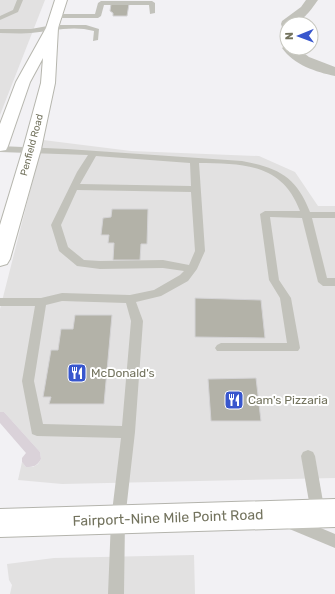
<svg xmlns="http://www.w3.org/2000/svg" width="335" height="594" font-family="Rubik,sans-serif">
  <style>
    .built { fill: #e2e1e1 }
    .green { fill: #dad2d9 }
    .building { fill: #b3b2a8; stroke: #d4d3d5 }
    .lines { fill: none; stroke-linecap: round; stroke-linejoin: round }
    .secondary-casing { stroke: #b6b6ae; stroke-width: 2 }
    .primary-casing { stroke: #b4b4ad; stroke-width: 2 }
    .lane { fill: #c2c2bb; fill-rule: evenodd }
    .street { fill: #c2c2bb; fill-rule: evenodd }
    .secondary { fill: #fff; fill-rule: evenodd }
    .primary { fill: #fff; fill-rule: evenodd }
    .labels { text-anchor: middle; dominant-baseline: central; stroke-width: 4; stroke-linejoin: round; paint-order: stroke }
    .far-street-label { font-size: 10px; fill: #73735e; stroke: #fff }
    .poi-label { font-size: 12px; fill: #73735e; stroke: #fff; text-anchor: start }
    .near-street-label { font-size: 14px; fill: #73735e; stroke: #fff }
  </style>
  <rect width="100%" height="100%" fill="#f2f1f4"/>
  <g class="built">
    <path d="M0 0H45L0 115Z"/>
    <path d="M43 140 131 151 259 156 295 172 318 206H335V478L62 484 18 480 22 462 26 467H33L38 464 41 459 40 452 4 412H0V309Z"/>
    <path d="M194 555 195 594H10L12 585 9 580 7 564 54 558Z"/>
  </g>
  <path class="green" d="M0 412H4L40 452 41 459C37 466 34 467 26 467L22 462V458L26 453 0 423Z"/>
  <g class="building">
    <path d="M111 4H129L127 16H113V13L110 11Z"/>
    <path d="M112 209H148L147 244H141L140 260H113L114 243H108L109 235H101L103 218 111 217Z"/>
    <path d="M195 298 261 300 265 338 195 337Z"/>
    <path d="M75 315H112L104 404H49L51 397H43L51 350H58L61 329H73Z"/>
    <path d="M256 378 261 421H211L208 379Z"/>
  </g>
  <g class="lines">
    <g class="secondary-casing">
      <path id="secondary" d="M55 0H67L58 28 55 83 41 149 10 259 7 264 0 266V225L23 149 41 83 43 58 30 82 8 146 6 150 0 151V124L16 82 46 28Z"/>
    </g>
    <g class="primary-casing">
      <path id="primary" d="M335 499V527L0 537V509Z"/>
    </g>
    <g class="lane">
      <path d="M17 0H23L18 12 0 20V16L13 10Z"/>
      <path d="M101 1H152L155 3V13L150 14 149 5H104L101 16 98 18H56L53 16 56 14H95L98 3Z"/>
      <path d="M53 25H86L99 29 98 40 93 41 94 31C73 25 52 31 31 33 21 34 10 33 0 33V29H31Z"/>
      <path d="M0 146 67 149 242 161C278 168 296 176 310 212H335V218H312L327 278H335V286H323L318 282 302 218 270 217 279 280 291 298 300 348 298 351H217L215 348 217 345 221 343H287L280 298 269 280 260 214 265 211H300C282 163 244 164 199 163L205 251 197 269 188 281 161 296 136 302 143 321 135 432 125 520 124 594H108L111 520 121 438 37 436 32 434 22 381 35 306H0V298H41L62 293 130 295 154 290 180 275 184 271 163 268 100 269 77 266 59 251 51 225 77 172 88 155 0 152ZM96 156 190 163 191 186 80 184ZM77 190 191 192 195 251 189 265 163 260 100 261 84 260 68 247 61 225ZM62 301 126 303 131 321 122 426 43 424 34 381 46 305Z"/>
      <path d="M308 450 313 452 315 456 325 513 323 518 318 520 313 518 311 513 301 456 303 452Z"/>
      <path d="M292 516 335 534V548L287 528 285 523 287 518Z"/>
    </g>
    <g class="street">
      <path d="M306 0H318C310 11 302 24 287 24V28L282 27 281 24 282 21 301 7Z"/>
      <path d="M287 44V48H297L309 57 335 67V76C316 72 294 65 282 48Z"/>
    </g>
    <use href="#secondary" class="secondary"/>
    <use href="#primary" class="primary"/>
  </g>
  <defs>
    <g id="restaurant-square" transform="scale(1)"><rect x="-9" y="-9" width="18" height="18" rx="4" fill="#3856cd" stroke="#fff"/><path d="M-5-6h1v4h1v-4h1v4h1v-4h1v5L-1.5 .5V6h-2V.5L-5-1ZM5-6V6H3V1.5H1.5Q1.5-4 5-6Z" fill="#fff"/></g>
  </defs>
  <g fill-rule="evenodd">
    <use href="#restaurant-square" x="77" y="373"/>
    <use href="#restaurant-square" x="234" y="400"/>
  </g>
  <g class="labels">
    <g class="far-street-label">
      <text transform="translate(32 145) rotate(-75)">Penfield Road</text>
    </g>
    <g class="poi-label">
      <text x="91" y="373">McDonald's</text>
      <text x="248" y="400">Cam's Pizzaria</text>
    </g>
    <g class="near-street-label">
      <text transform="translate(168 518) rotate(-2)">Fairport-Nine Mile Point Road</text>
    </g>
  </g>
  <g transform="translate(299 36) rotate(269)"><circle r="19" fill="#ffffff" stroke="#c7c7bf"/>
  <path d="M0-3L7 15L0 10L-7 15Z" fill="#3856cd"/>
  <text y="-6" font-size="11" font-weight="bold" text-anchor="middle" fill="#73735e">N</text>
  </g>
</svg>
